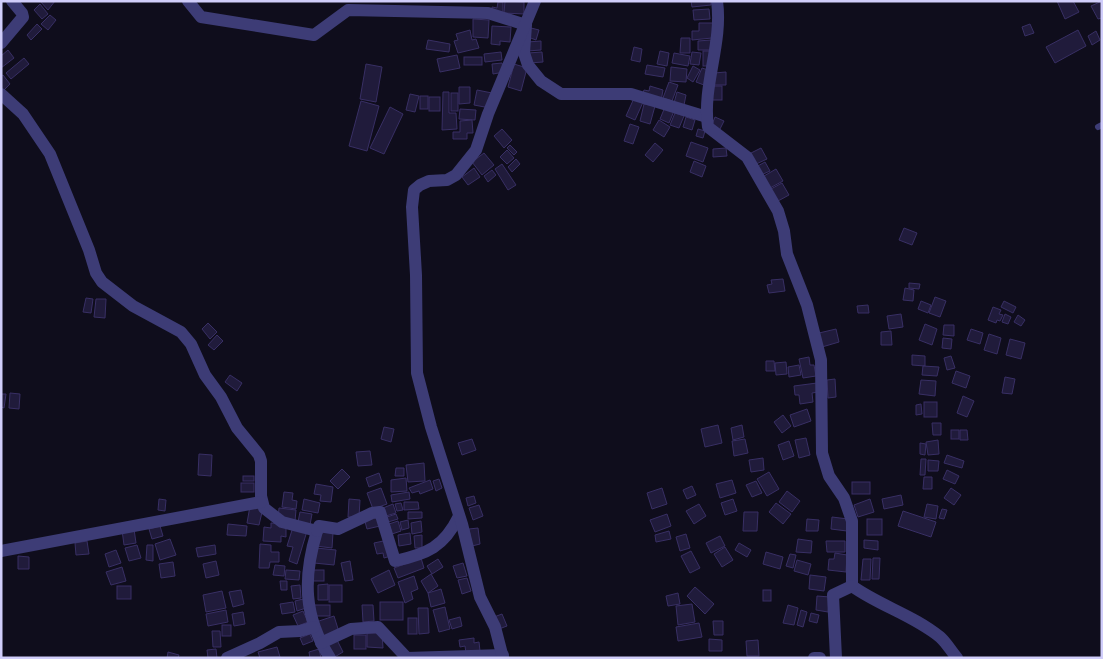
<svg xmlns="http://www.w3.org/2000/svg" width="1103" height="659" font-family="Lato,sans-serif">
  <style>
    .building { fill: #201b3b; stroke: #382f64 }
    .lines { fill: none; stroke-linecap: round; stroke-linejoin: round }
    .lane { stroke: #3d3c76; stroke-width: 6 }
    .street { stroke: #3d3c76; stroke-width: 12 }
  </style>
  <rect width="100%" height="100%" fill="#0f0d1c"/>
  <g class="building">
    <path d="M40 1H55L48 10Z"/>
    <path d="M505 1 524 2V14L504 13Z"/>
    <path d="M691 1H711V5L692 7Z"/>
    <path d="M1057 1H1073L1079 12 1065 19Z"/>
    <path d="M1102 1V18L1098 19 1091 6Z"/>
    <path d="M498 2H503V14L492 13V7L497 8Z"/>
    <path d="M40 4 48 14 42 19 34 10Z"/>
    <path d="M709 9 710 19 694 20 693 10Z"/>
    <path d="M50 15 56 20 48 30 41 24Z"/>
    <path d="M473 19 489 20 488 38 473 37Z"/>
    <path d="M699 23H713L712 38 692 40V31H699Z"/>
    <path d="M37 24 42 29 31 40 27 35Z"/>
    <path d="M1030 24 1034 33 1025 36 1022 27Z"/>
    <path d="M492 26 511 27 510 42 500 41V45L491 44Z"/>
    <path d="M531 28 539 30 536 40 528 37Z"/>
    <path d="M470 30 472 40 476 39 479 48 458 53 454 41 458 40 456 34Z"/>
    <path d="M1078 30 1086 46 1055 63 1046 47Z"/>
    <path d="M1096 31 1100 40 1092 45 1088 36Z"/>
    <path d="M681 38H690V53H680Z"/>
    <path d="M428 40 450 44 449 52 426 49Z"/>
    <path d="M711 40V50H698V41Z"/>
    <path d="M541 41V50L527 51V42Z"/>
    <path d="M634 47 642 49 640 62 631 60Z"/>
    <path d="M8 50 14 58 1 68V56Z"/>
    <path d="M660 51 669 53 667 66 657 64Z"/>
    <rect x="703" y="51" width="9" height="15"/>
    <path d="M501 52 502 60 485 62 484 54Z"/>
    <path d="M542 52 543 62 529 63 528 53Z"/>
    <path d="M692 52 701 53 699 65 690 64Z"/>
    <path d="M674 53 690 56 688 66 672 63Z"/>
    <path d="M457 55 460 68 440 72 437 59Z"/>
    <rect x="464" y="57" width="18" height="8"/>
    <path d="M24 58 29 64 11 79 6 73Z"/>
    <path d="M502 63 504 72 493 74 492 64Z"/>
    <path d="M366 64 382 67 376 102 360 99Z"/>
    <path d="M514 64 527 68 521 91 508 87Z"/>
    <path d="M647 65 665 68 663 77 645 74Z"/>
    <path d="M693 66 700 70 693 82 687 78Z"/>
    <path d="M671 67 687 69 686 82 670 81Z"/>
    <path d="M702 68 711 71 704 85 696 82Z"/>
    <path d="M726 72V85H714V73Z"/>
    <path d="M3 75 10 84 2 92 1 76Z"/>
    <path d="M669 82 678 85 672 101 663 98Z"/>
    <path d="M650 86 663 90 661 101 642 96 644 90 649 91Z"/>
    <rect x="711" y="86" width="11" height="14"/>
    <path d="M459 87H470V103L459 104Z"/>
    <path d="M477 90 492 93 490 108 474 105Z"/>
    <path d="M443 92H449V113H456L457 129 442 130Z"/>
    <path d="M677 92 686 95 684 105 674 103Z"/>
    <rect x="451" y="93" width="7" height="18"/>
    <path d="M410 94 419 96 415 112 406 110Z"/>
    <rect x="420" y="96" width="8" height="13"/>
    <path d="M635 96 644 100 635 120 626 116Z"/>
    <rect x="429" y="97" width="11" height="14"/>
    <path d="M361 101 379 106 367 151 349 146Z"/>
    <path d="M644 104 655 106 650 124 640 121Z"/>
    <path d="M390 107 403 114 384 154 370 148Z"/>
    <path d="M665 107 674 111 669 123 660 119Z"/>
    <path d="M460 109 476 110 475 120 459 119Z"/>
    <path d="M675 113 684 116 679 128 670 125Z"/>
    <path d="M686 117 695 120 692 130 683 127Z"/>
    <path d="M715 117 724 121 719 131 711 127Z"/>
    <path d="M472 120 473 133H467V139H453V132H460V121Z"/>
    <path d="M659 120 670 127 664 137 653 130Z"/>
    <path d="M630 124 639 127 633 144 624 141Z"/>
    <path d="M502 129 512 140 504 148 494 136Z"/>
    <path d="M698 129 705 131 703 138 696 136Z"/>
    <path d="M691 142 708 148 703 162 686 156Z"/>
    <path d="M655 143 663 150 653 162 645 155Z"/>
    <path d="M510 145 517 152 514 155 507 148Z"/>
    <path d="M726 148 727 156 713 157V149Z"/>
    <path d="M761 148 767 159 754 165 749 154Z"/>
    <path d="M507 150 514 158 507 164 500 157Z"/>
    <path d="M484 153 494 165 482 175 472 162Z"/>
    <path d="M516 159 520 164 512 172 508 167Z"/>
    <path d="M694 161 706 166 702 177 690 172Z"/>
    <path d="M765 162 770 171 761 175 756 167Z"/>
    <path d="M502 164 516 185 508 190 495 169Z"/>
    <path d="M474 168 480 177 468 185 462 177Z"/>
    <path d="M776 169 783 181 770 188 764 176Z"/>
    <path d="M492 170 496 175 488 182 484 176Z"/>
    <path d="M782 183 789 195 778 201 771 189Z"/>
    <path d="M904 228 917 233 912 245 899 240Z"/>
    <path d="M783 279 785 291 769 293 767 285 772 284 771 280Z"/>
    <path d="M909 283 920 284 919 289 909 288Z"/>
    <path d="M905 288 914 290 913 301 903 300Z"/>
    <path d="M935 297 946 301 940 317 929 313Z"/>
    <path d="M86 298 93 299 91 313 83 312Z"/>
    <path d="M96 299H106L105 318 94 317Z"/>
    <path d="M921 301 931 305 928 313 918 309Z"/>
    <path d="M1004 301 1016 307 1013 313 1001 307Z"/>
    <path d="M868 305 869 313H858L857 306Z"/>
    <path d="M993 307 1001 310 999 314 1003 315 1000 321 997 320 996 323 988 320Z"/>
    <path d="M901 314 903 327 889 329 887 316Z"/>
    <path d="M1005 314 1011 317 1008 324 1002 322Z"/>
    <path d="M1018 315 1025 320 1021 326 1014 322Z"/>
    <path d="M208 323 217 332 210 339 202 329Z"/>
    <path d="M925 324 937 329 932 345 919 340Z"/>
    <path d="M944 325H954V336L943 335Z"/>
    <path d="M836 329 839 342 822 347 819 333Z"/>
    <path d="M971 329 983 333 980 344 967 340Z"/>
    <path d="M891 331 892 345H881V332Z"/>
    <path d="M989 334 1001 338 997 354 984 350Z"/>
    <path d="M217 335 223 341 214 350 208 345Z"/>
    <path d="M943 338 952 339 951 349 942 348Z"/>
    <path d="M1010 339 1025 343 1021 359 1006 355Z"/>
    <path d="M912 355 925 356V366L912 365Z"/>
    <path d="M951 356 955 368 947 370 944 358Z"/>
    <path d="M809 357 810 365H814L816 376 803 378 799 359Z"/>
    <path d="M766 361H774L775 371H766Z"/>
    <path d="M786 362 787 374 776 375 775 363Z"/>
    <path d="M799 365 801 375 789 377 788 367Z"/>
    <path d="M923 366 939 367 937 376 922 375Z"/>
    <path d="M956 371 970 376 966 388 952 383Z"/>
    <path d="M230 375 242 383 237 391 225 382Z"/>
    <path d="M1005 377 1015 379 1012 394 1002 393Z"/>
    <path d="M835 379 836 397 828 398 827 380Z"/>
    <path d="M921 380 936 381 935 396 919 394Z"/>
    <path d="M817 383 818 392 812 393 813 402 800 404 799 395H795L794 386Z"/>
    <path d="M10 393 20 394 19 409 9 408Z"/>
    <path d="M1 394H6L4 408 1 407Z"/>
    <path d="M963 396 974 401 967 417 957 413Z"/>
    <rect x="924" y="402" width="13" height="15"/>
    <path d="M921 404 922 414 916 415V405Z"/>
    <path d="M807 409 811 421 794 427 790 415Z"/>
    <path d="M783 415 791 426 782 433 774 422Z"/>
    <path d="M932 423H941V435H933Z"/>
    <path d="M718 425 722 443 705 447 701 429Z"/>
    <path d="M742 425 744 437 733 440 731 428Z"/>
    <path d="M384 427 394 429 391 442 381 439Z"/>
    <rect x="951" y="430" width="8" height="9"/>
    <path d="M960 430H967L968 440H960Z"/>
    <path d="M806 438 810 455 799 458 795 440Z"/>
    <path d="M472 439 476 450 462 455 458 443Z"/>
    <path d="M745 439 748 453 734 456 732 441Z"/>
    <path d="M938 440 939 454 928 455 926 442Z"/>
    <path d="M789 441 794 456 783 460 778 445Z"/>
    <path d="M920 443 926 444 925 455 920 454Z"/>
    <path d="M370 451 372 465 358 466 356 452Z"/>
    <path d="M199 454 212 455 211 476 198 475Z"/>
    <path d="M947 455 964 461 962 468 944 463Z"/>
    <path d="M763 458 764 470 751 472 749 460Z"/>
    <path d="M921 459H926L925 475H920Z"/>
    <path d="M928 460 939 461 938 471H928Z"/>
    <path d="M424 463 425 481 408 482 406 465Z"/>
    <path d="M396 468H404V476H395Z"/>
    <path d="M342 469 350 477 338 489 330 481Z"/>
    <path d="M947 470 959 476 955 484 943 479Z"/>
    <path d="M769 472 779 489 767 496 757 479Z"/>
    <path d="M379 473 382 482 369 487 366 478Z"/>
    <rect x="243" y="476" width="11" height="5"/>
    <path d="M924 477H932V489H923Z"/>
    <path d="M406 478 407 491 391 492V480Z"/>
    <path d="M439 479 442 488 436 491 433 481Z"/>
    <path d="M430 480 433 489 420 494 419 491 412 493 409 488Z"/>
    <path d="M732 480 736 493 720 498 716 484Z"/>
    <path d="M756 481 762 493 752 497 746 485Z"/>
    <rect x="852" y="482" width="18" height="12"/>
    <rect x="241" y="483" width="13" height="9"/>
    <path d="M316 484 333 487 331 502 320 501 321 495 314 494Z"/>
    <path d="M692 486 696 495 687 499 683 490Z"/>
    <path d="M381 488 387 504 373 509 367 493Z"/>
    <path d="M662 488 667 504 652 509 647 493Z"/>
    <path d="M951 488 961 495 954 505 944 498Z"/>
    <path d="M787 491 800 501 792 512 779 502Z"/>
    <path d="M284 492 293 493 292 500 297 501 296 509 282 507Z"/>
    <path d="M409 492 410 499 392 502 391 495Z"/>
    <path d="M901 495 903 505 884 509 882 499Z"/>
    <path d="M474 496 476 503 468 506 466 498Z"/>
    <path d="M159 499 166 500 165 511 158 510Z"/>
    <path d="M304 499 320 503 318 513 302 510Z"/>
    <path d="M349 499 360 500 359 517H348Z"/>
    <path d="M733 499 737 511 725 515 721 503Z"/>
    <path d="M870 499 874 512 858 517 854 505Z"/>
    <path d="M404 502H418L419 509 404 510Z"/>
    <path d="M401 503 403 510 397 511 395 504Z"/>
    <path d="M776 503 791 514 783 524 769 512Z"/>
    <path d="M393 504 396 513 386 516 383 508Z"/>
    <path d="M699 504 706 516 694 524 686 511Z"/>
    <path d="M927 504 938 506 936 519 924 517Z"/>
    <path d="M479 505 483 516 473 520 469 508Z"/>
    <path d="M250 506 263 508 259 525 247 523Z"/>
    <path d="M279 508 296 510 295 521 278 519Z"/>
    <path d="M942 509 947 510 944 519 939 518Z"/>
    <path d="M903 511 936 522 931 537 898 526Z"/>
    <path d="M300 512 312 514 310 525 298 522Z"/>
    <path d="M408 512H422V518L408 519Z"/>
    <path d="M744 512H758L757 531H743Z"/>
    <path d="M377 514 380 526 367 529 364 518Z"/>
    <path d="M396 514 398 519 388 522 387 517Z"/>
    <path d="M667 514 671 526 655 532 650 520Z"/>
    <path d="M832 517 848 519 847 531 831 529Z"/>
    <path d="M807 519 819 520 818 531H806Z"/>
    <rect x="867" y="519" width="15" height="16"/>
    <path d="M408 520 409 528 402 530 400 522Z"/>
    <path d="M398 521 401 531 392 534 389 524Z"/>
    <path d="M421 521 422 532 412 534 411 523Z"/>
    <path d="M271 523 282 524 286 528V537L281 536V542L263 541 264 527 271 528Z"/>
    <path d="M228 524 247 526 246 536 227 535Z"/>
    <path d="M160 526 163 536 152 539 149 529Z"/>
    <path d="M293 527 307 531 297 564 289 561 293 547 287 546Z"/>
    <path d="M478 528 480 544 472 546 469 529Z"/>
    <path d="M134 529 136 543 124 545 122 530Z"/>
    <path d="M669 531 671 539 656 542 655 535Z"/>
    <path d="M318 532 333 533 332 548 316 546Z"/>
    <path d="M410 533 411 544 399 546 398 535Z"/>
    <path d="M686 534 690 548 680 551 676 537Z"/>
    <path d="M422 535V548H415L414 536Z"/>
    <path d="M720 536 725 546 711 553 706 543Z"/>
    <path d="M170 539 176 555 160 560 155 544Z"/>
    <path d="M798 539 812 541 811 553 796 552Z"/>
    <path d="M388 540 391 556 384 558 383 553 377 554 374 543Z"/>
    <path d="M864 540 878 541V550L864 548Z"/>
    <path d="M87 541 89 554 76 555 75 543Z"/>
    <path d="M826 541H845V552H827Z"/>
    <path d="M739 543 751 550 747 557 735 550Z"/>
    <path d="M260 544 271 545V552H279V562H270L269 568H259Z"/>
    <path d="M137 545 141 558 129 561 125 548Z"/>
    <path d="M147 545H153V561L146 560Z"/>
    <path d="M215 545 216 554 198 557 196 548Z"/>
    <path d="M725 547 733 560 722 567 714 554Z"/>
    <path d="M316 548 336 550 334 565 314 563Z"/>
    <path d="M116 550 121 563 109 567 105 554Z"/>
    <path d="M691 551 700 568 690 573 681 556Z"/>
    <path d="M766 552 783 557 780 569 763 564Z"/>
    <path d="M835 553 847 555 846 572 828 570 829 559H834Z"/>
    <path d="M790 554 796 555 793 568 786 566Z"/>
    <path d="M18 556 29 557V569H18Z"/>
    <path d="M421 558 424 568 398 578 394 568Z"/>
    <path d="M873 558H880L879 579H872Z"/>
    <path d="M438 559 443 567 432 574 427 566Z"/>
    <path d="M863 559H871L870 580H861Z"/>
    <path d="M797 560 811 564 808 575 794 571Z"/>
    <path d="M216 561 219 575 206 578 203 564Z"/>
    <path d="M350 561 353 580 345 581 341 563Z"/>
    <path d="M173 562 175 576 161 578 159 564Z"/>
    <path d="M463 563 467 576 457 578 453 566Z"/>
    <path d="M275 565 285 566 284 576 273 575Z"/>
    <path d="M122 567 126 581 111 585 106 572Z"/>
    <path d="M286 570 300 571 299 580 285 579Z"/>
    <rect x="309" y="570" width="15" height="11"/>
    <path d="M389 570 395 585 378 593 371 579Z"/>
    <path d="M431 574 438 586 428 593 421 581Z"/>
    <path d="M810 575 826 577 824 591 809 589Z"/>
    <path d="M414 576 418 589 411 592 413 599 405 603 398 582Z"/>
    <path d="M467 578 471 591 462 594 458 580Z"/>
    <path d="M280 581H287V590H281Z"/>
    <path d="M328 584V600H318V585Z"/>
    <path d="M300 585 301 598 293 599 291 586Z"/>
    <rect x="329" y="585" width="13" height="17"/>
    <rect x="117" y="586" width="14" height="13"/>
    <path d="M695 587 714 604 705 614 687 596Z"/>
    <path d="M441 589 445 603 431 607 428 593Z"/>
    <path d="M241 590 244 604 233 607 229 592Z"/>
    <rect x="763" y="590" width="8" height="11"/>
    <path d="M222 591 226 608 206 612 203 595Z"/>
    <path d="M678 593 680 604 668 606 666 596Z"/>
    <path d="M817 596 830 597 828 612 816 610Z"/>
    <path d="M303 599 306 608 297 611 295 601Z"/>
    <path d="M293 602 295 612 282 614 280 604Z"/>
    <rect x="380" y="602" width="23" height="18"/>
    <path d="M692 604 695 622 678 625 676 606Z"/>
    <rect x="314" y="605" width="16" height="11"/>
    <path d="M362 605H373L374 621 363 622Z"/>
    <path d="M788 605 798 608 794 625 783 623Z"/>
    <path d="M445 607 450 629 439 632 433 610Z"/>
    <path d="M418 608H428L429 633 419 634Z"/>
    <path d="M226 610 228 622 208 626 206 614Z"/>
    <path d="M801 610 807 612 803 627 797 625Z"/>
    <path d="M303 611 308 622 298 626 293 615Z"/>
    <path d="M243 612 245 624 234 626 232 614Z"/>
    <path d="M811 613 819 615 817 623 809 621Z"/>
    <path d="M502 614 507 626 499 629 494 617Z"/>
    <path d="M334 616 339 632 321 638 316 622Z"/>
    <path d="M460 617 462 626 452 629 449 620Z"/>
    <rect x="408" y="618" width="9" height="16"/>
    <path d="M713 621H723V635H714Z"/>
    <path d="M699 623 702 637 678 641 676 627Z"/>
    <rect x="222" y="625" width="9" height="11"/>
    <path d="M212 631H220L221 647H213Z"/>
    <path d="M367 633H382L383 648 367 647Z"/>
    <path d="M310 634 313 641 303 645 300 638Z"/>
    <rect x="354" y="635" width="12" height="14"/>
    <path d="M336 638 343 652 333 658 324 644Z"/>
    <path d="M474 638V643L479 642 480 651 466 653 465 646 460 647 459 640Z"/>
    <path d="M709 639 722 640V651H709Z"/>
    <path d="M758 640 759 656H747L746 641Z"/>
    <path d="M277 647 280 657 260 658 258 652Z"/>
    <path d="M216 649 217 658H208L207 650Z"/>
    <path d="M319 649 321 658H310L309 652Z"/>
    <path d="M168 652 179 655 178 658H167Z"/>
  </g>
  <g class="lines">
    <path class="lane" d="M1098 127 1102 125"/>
    <g class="street">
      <path d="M188 1 201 17 314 35 348 10 488 13 526 25 524 53 528 65 541 81 561 94H631L707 117"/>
      <path d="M717 1C723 44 702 85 708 127L747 157 778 211 784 231 787 254 807 305 821 360 822 453 829 476 844 498 852 521V586C880 606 913 615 940 637 946 642 951 651 957 658"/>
      <path d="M1 43 23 17 22 13 12 1"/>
      <path d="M1 94 23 114 50 154 89 250 96 273 102 282 133 306 181 332 191 344 205 375 221 397 237 428 259 455 261 461V496L264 508 282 522 317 531C303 577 303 616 330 658"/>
      <path d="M317 531 319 526 338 529 372 513 380 512 395 561C427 554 444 547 459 516"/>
      <path d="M1 551 261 502"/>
      <path d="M321 643 351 629 378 627 407 658"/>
      <path d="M227 658 260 643 279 632 300 631 314 627"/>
      <path d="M407 658 503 655"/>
      <path d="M503 658 495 627 480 597 462 524 431 427 417 373 416 275 412 207 414 190 420 185 429 181 447 180 456 175 476 150 488 114 535 1"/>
      <path d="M814 658H820"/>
      <path d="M836 658 833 595 852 586"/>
    </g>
  </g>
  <rect width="1103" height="659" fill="none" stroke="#d0cdfa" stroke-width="5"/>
</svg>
